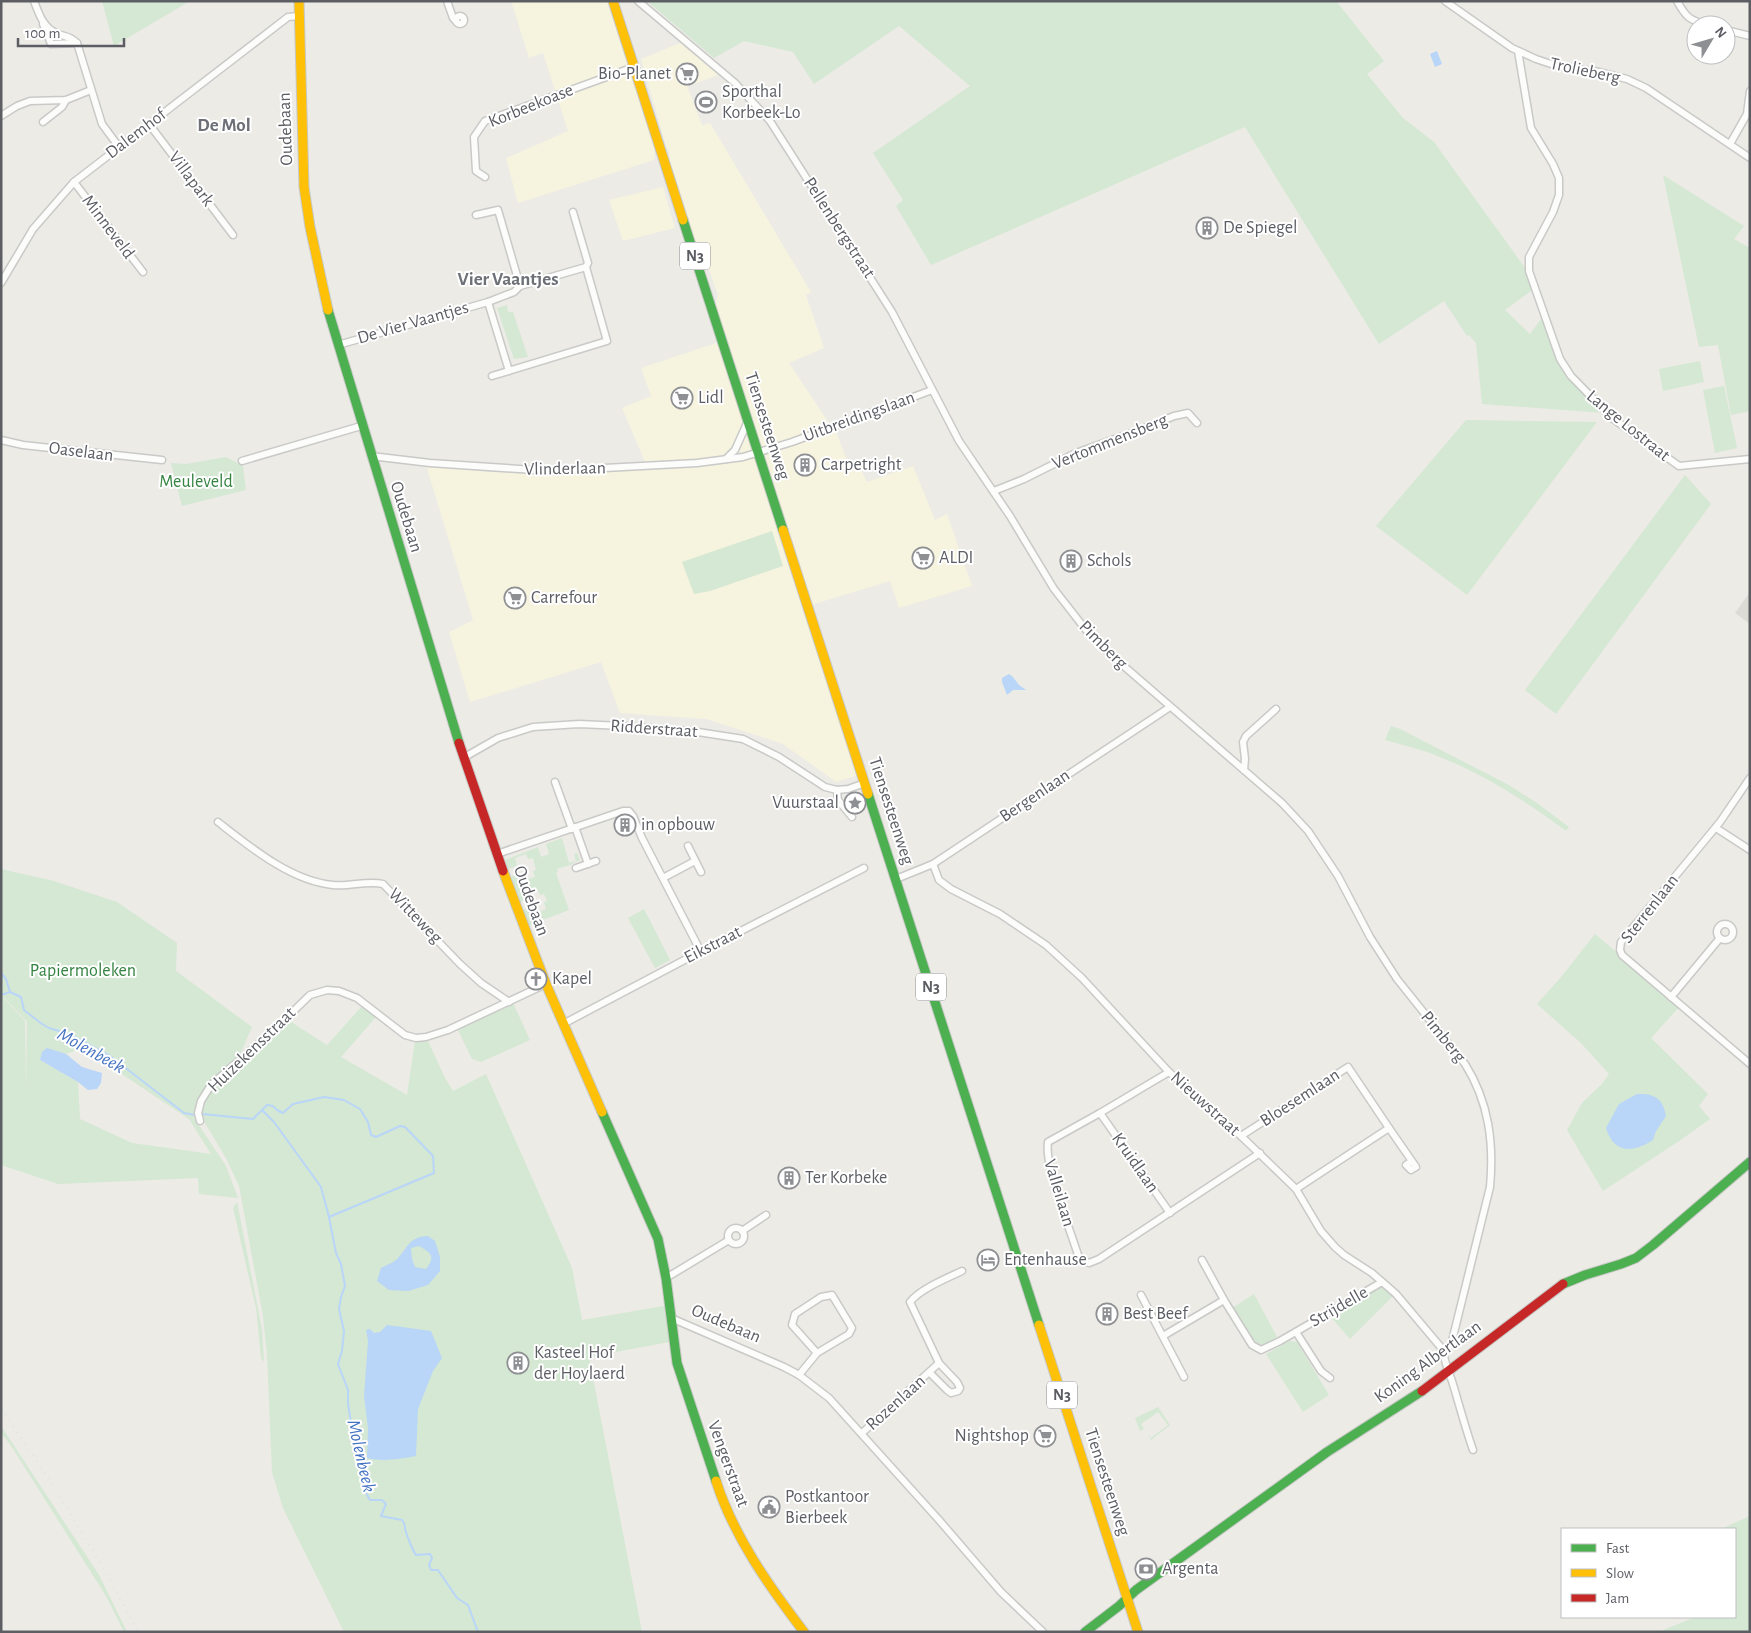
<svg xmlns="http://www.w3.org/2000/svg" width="1751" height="1633" font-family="'Alegreya Sans',sans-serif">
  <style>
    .commercial { fill: #f6f3df }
    .industrial { fill: #dcdbd6 }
    .green { fill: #d4e8d3; fill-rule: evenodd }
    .water { fill: #b9d5f8; fill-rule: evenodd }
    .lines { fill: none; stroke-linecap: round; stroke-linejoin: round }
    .stream { stroke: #b9d5f8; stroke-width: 2 }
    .street-casing { stroke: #c9c9c8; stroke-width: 9 }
    .fast-casing { stroke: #c7c8c6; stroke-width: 11 }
    .slow-casing { stroke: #c7c8c6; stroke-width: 11 }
    .jam-casing { stroke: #c7c8c6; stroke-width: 11 }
    .street { stroke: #fcfcfb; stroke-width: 6 }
    .fast { stroke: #4caf50; stroke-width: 9 }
    .slow { stroke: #ffc107; stroke-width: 9 }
    .jam { stroke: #c62828; stroke-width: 9 }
    .rail { stroke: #e3e2e2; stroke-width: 2; stroke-dasharray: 1 6; stroke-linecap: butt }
    .labels { text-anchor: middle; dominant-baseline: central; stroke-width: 4; stroke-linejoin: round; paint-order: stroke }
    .shield { fill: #fff; stroke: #8d8e92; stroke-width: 1 }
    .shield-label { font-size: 16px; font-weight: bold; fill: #5c5e64 }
    .street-label { font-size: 18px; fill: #5c5e64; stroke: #fff }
    .poi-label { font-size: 18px; fill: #5c5e64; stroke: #fff; text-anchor: start }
    .park-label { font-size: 18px; fill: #348341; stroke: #fff }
    .neighbourhood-label { font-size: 19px; font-weight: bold; fill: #6d7076; stroke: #fff }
    .water-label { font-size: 19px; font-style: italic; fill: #4573c3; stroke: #fff }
  </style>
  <rect width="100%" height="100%" fill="#ecebe6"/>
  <g class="commercial">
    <path d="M511 1H613L656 134 654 160 518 203 506 158 568 131 543 53 529 58Z"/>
    <path d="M680 43 719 75 687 86 702 125 710 123 811 292 806 295 824 348 789 363 831 426H834L846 458 861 470 867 482 913 466 935 520 947 514 972 586 899 608 890 581 808 606 862 774 836 782 783 744 706 719 620 713 601 662 470 702 449 632 473 620 426 465 490 472 587 473 648 469 622 408 651 396 641 368 722 341 713 312 718 295 708 267 699 269 672 185 669 150 666 146 641 59Z"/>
    <path d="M663 187 675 228 623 241 609 200Z"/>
  </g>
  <path class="industrial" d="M1750 592V624L1735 613Z"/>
  <g class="green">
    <path d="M102 1H190L114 46Z"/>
    <path d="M647 1H1336L1384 61 1367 74 1403 118 1434 142 1528 272 1535 288 1505 310 1530 334 1545 314 1570 376 1584 395 1605 413 1482 404 1476 343 1469 335 1467 336 1444 301 1379 344 1245 127 931 265 896 206 903 200 873 153 970 86 899 26 814 84 793 52 744 41 714 58Z"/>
    <path d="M1663 175 1744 226 1734 239 1750 248V411L1731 415 1718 345 1699 347Z"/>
    <path d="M507 305 508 312H513L528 357 514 359 497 308Z"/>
    <path d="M1700 361 1704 382 1663 391 1659 369Z"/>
    <path d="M1724 386 1737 448 1715 453 1703 390Z"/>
    <path d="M1466 420 1597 422 1467 595 1376 526Z"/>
    <path d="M226 457 243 466 246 490 182 506 171 463 186 464Z"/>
    <path d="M1685 475 1711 504 1556 714 1525 690Z"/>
    <path d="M772 531 783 566 710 591 694 594 682 562Z"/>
    <path d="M1391 726 1400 729 1507 784 1537 803 1569 827 1566 831C1525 800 1478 771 1430 753 1415 748 1400 744 1385 740Z"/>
    <path d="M562 838 569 863 576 861 574 854 577 853 580 860 573 863V864L557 869 558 872 556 873 569 910 527 926 522 910 531 907 534 914 546 909 544 902 547 901 544 894 540 895 537 889 534 890 532 888 525 890 528 900 519 902 510 877 520 874 522 881 535 877 533 871 536 870 533 858 528 859 526 854 515 858 517 866 508 869 505 860 538 847 541 857 549 854 546 844Z"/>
    <path d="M1 869 54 881 117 902 177 943 176 971 252 1027C247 1037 243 1051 236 1060 220 1078 192 1091 194 1118L226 1166 238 1198 199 1194 198 1178 58 1184 1 1165V995L25 1021 26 1093 27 1022 1 994ZM83 1048 189 1119 211 1154 132 1143 80 1119 78 1082 40 1060 47 1049 66 1054Z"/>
    <path d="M644 909 670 960 655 968 628 918Z"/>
    <path d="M1595 934 1680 1006 1651 1038 1708 1094 1699 1106 1710 1119 1679 1141 1603 1191 1567 1130 1582 1103 1602 1084 1609 1074 1581 1043 1537 1004 1562 976Z"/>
    <path d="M513 1003 530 1040 481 1062 472 1059 457 1028Z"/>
    <path d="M363 1005 376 1017 341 1057 407 1095 415 1041 427 1039 445 1078 453 1091 486 1074 572 1268 582 1320 664 1306 669 1342 589 1357 642 1632H344L283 1508 272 1472 267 1355 263 1316 239 1186 226 1158 205 1123 201 1110 212 1088 288 1020 327 1045Z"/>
    <path d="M237 1202 262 1329 264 1362 261 1358 256 1308 233 1208Z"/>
    <path d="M1383 1286 1393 1296 1350 1339 1330 1316Z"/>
    <path d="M1254 1294 1277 1337 1263 1346 1254 1343 1232 1308Z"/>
    <path d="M1290 1341 1297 1342 1329 1395 1303 1412 1266 1354Z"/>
    <path d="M1158 1407 1170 1425 1151 1440 1148 1434 1151 1438 1168 1425 1158 1412 1141 1424 1144 1429 1140 1431 1135 1418Z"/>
    <path d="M1 1426 99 1575 127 1632H124L106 1596 10 1444 1 1433Z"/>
    <path d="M1750 1516V1632H1659L1695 1617H1735V1529H1721Z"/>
  </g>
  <g class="water">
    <path d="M1437 51 1442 64 1435 67 1430 54Z"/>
    <path d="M1009 674 1013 677 1019 685 1026 690H1013L1007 695 1002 682V678Z"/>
    <path d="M47 1048 66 1054 82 1067 102 1073 101 1083 97 1089 88 1090 78 1082 40 1060 42 1052Z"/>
    <path d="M1637 1094C1654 1093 1663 1098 1666 1116L1656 1131 1653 1140C1633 1153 1614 1154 1606 1128L1619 1104Z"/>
    <path d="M428 1236 435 1241 440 1257V1271L428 1285 408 1291 389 1290 377 1281 381 1268C386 1265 394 1263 398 1258 409 1246 409 1237 428 1236ZM419 1246C431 1253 436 1256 426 1269L415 1267 412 1259 411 1248Z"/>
    <path d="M387 1325 431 1331 442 1358 433 1371 418 1409 416 1456C399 1459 383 1462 367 1458L368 1428 364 1396 368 1341 366 1330 370 1329 374 1333 380 1332Z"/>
  </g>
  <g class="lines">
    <g class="stream">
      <path d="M1 973 6 979 10 992 21 997 24 1010 42 1024 49 1028 69 1034 110 1056 184 1113 195 1115"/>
      <path d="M1 995 10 992"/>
      <path d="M263 1111 274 1122 321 1187 329 1217"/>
      <path d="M202 1114 253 1119 267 1105 273 1106 277 1110 283 1113 293 1104 324 1097 344 1100 360 1109 368 1122 371 1135 376 1137 400 1126 405 1127 433 1156 434 1173 329 1217 336 1253 341 1264 345 1286 341 1297 339 1309 344 1331 342 1351 338 1364 348 1390V1404L354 1441 368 1476 366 1493 370 1500H382L386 1504 381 1516 402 1520C406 1525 404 1527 406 1532 407 1536 414 1553 416 1555L430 1554 432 1558 429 1565 431 1570H438L457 1598 468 1605 478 1632"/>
    </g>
    <g class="street-casing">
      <g id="street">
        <path d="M34 1C39 14 43 27 56 33 66 38 67 34 77 43L102 124 119 147"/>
        <path d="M447 1 453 18 456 21"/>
        <path d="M638 1 735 83 770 121 892 312 959 441 1010 516 1054 589 1086 630 1111 655 1282 803 1308 831 1338 876 1370 937 1397 979 1465 1064C1489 1102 1494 1143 1490 1187L1451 1345 1444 1351"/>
        <path d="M1445 1 1512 48 1536 59 1557 66 1599 72 1627 79 1646 88 1750 158"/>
        <path d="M1677 1C1686 17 1689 20 1707 25"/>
        <circle cx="460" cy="20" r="4"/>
        <path d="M43 24 51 44 77 43"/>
        <path d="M1726 30 1750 36"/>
        <path d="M1518 51 1531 128 1553 164 1559 178V195L1553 212 1529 257V271L1560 359 1571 376 1612 418 1679 466 1750 459"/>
        <path d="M1 116 17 106 30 101 66 100 91 90"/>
        <path d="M43 122 62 107 66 100"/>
        <path d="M149 124 233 235"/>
        <path d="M1730 144 1747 114 1750 91"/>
        <path d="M485 177 476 171 474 137 485 121 634 67"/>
        <path d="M74 182 143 272"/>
        <path d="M476 215 498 210 520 286 586 267 588 263 573 212"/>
        <path d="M1 283 33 229 74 182 288 17 299 16"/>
        <path d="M488 302 509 371"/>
        <path d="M338 345 488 302 514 292 520 286"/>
        <path d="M492 376 607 341 586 267"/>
        <path d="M1 440 23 445 162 460"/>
        <path d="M371 456 430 463 549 471 697 463 743 457 792 442 932 390"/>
        <path d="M726 459 735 450 748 421"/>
        <path d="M242 461 361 426"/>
        <path d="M994 491 1024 479 1076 453 1140 430 1174 416 1188 413 1197 423"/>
        <path d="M463 758 498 738 533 727 579 724 623 726 698 732 743 739 779 757 825 787 837 790 848 789 865 783"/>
        <path d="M1244 770 1245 759 1243 742 1246 736 1276 709"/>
        <path d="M1750 778 1720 822 1621 942 1620 950 1622 955 1750 1064"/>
        <path d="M555 782 572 829"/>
        <path d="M837 790 838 800 852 817"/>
        <path d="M218 822C250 847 291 881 333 885 350 887 367 880 383 884L460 964 481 983 509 1002"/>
        <path d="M575 827 588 864"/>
        <path d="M1716 828 1750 850"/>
        <path d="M688 846 701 872"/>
        <path d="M497 854 623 811H629L633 816 642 838 701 952"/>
        <path d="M933 864 939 880 951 889 1000 914 1046 945 1082 978 1169 1072 1241 1136 1296 1189 1321 1231 1335 1247 1344 1255 1372 1273 1396 1294 1444 1351C1443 1359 1449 1373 1452 1381 1459 1404 1465 1427 1473 1450"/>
        <path d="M576 868 596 861"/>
        <path d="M663 878 695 861"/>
        <path d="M896 879 933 864 1170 707"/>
        <circle cx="1725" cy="932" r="8"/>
        <path d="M1671 997 1720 938"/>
        <path d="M563 1024 692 956 864 868"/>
        <path d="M1169 1072 1100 1113 1048 1142C1044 1167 1071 1231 1079 1258L1089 1263 1099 1259 1260 1153"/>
        <path d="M1100 1113 1170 1213"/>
        <path d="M200 1121 198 1113 201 1101 211 1085 275 1029 310 995 327 990 339 991 357 998 405 1035 416 1038 426 1037 448 1030 546 984"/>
        <path d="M1389 1128 1416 1167 1411 1170 1406 1165 1412 1161"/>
        <path d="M1241 1136 1348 1067 1389 1128 1296 1189"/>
        <circle cx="736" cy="1236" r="8"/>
        <path d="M742 1231 766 1215"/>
        <path d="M1202 1260 1224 1300 1252 1345 1261 1350 1280 1341 1382 1282"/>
        <path d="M666 1278 729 1240"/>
        <path d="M1141 1295 1184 1377"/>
        <path d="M671 1318 784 1367 799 1375 829 1398 939 1520 1001 1592 1043 1632"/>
        <path d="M1296 1332 1321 1371 1330 1378"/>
        <path d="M1163 1336 1224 1300"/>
        <path d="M930 1373 947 1390 951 1393 958 1391 960 1388 957 1382 939 1363 910 1302C920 1289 947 1278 962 1271"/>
        <path d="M799 1375 817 1353 849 1334 852 1328 832 1295 821 1297 795 1314 792 1325 817 1353"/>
        <path d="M862 1433 939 1363"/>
      </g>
    </g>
    <g class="fast-casing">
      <g id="fast">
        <path d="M683 220 783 530"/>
        <path d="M328 310 459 743"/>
        <path d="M868 794 1039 1325"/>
        <path d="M602 1112 658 1239 666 1278 677 1363 716 1481"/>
        <path d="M1563 1284 1585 1275 1621 1264 1636 1258 1653 1245 1750 1162"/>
        <path d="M1085 1632 1119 1606 1136 1590 1327 1452 1422 1391"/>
      </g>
    </g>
    <g class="slow-casing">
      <g id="slow">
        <path d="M299 1 304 187 310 227 328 310"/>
        <path d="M613 1 683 220"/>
        <path d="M783 530 868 794"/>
        <path d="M503 871 546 984 602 1112"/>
        <path d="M1039 1325 1138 1632"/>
        <path d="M716 1481C734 1537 769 1586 804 1632"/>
      </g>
    </g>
    <g class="jam-casing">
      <g id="jam">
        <path d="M459 743 503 871"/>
        <path d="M1422 1391 1563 1284"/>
      </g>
    </g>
    <use href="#street" class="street"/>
    <use href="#fast" class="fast"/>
    <use href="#slow" class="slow"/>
    <use href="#jam" class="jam"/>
    <path class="rail" d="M1 1409C52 1480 97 1555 138 1632"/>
  </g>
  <defs>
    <g id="supermarket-ring" transform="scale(1.125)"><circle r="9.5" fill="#fff" stroke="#8e8f92" stroke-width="1.5"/><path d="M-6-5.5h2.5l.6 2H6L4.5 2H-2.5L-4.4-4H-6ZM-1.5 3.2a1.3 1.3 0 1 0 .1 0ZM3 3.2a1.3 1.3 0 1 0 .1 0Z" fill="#8e8f92"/></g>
    <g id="stadium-ring" transform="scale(1.125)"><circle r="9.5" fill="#fff" stroke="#8e8f92" stroke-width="1.5"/><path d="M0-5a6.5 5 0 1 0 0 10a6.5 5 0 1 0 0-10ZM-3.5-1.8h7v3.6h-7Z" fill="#8e8f92"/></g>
    <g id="building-ring" transform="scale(1.125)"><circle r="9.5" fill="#fff" stroke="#8e8f92" stroke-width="1.5"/><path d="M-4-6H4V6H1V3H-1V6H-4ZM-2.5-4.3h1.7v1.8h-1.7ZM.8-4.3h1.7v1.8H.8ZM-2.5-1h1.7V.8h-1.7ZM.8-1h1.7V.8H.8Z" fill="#8e8f92"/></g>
    <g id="sight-ring" transform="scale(1.125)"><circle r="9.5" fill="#fff" stroke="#8e8f92" stroke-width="1.5"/><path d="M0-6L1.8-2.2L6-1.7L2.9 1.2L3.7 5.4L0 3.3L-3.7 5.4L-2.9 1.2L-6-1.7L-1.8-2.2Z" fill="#8e8f92"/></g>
    <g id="church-ring" transform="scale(1.125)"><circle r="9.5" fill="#fff" stroke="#8e8f92" stroke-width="1.5"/><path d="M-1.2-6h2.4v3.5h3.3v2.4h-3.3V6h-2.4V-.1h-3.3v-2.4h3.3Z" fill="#8e8f92"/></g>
    <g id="hotel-ring" transform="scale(1.125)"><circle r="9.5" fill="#fff" stroke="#8e8f92" stroke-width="1.5"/><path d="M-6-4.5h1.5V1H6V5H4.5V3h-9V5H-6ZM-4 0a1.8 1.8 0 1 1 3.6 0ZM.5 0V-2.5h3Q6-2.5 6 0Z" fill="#8e8f92"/></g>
    <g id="civic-ring" transform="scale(1.125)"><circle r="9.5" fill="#fff" stroke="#8e8f92" stroke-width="1.5"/><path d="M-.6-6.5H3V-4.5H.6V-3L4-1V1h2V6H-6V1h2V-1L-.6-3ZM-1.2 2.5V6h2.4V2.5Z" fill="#8e8f92"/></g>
    <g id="bank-ring" transform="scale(1.125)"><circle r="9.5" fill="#fff" stroke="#8e8f92" stroke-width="1.5"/><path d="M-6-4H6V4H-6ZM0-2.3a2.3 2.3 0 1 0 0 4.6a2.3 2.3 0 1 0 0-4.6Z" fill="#8e8f92"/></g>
  </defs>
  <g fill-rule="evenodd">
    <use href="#supermarket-ring" x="687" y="74"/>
    <use href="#stadium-ring" x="706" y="102"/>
    <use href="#building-ring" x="1207" y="228"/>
    <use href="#supermarket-ring" x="682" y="398"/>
    <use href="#building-ring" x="805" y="465"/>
    <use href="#supermarket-ring" x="923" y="558"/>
    <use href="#building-ring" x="1071" y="561"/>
    <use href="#supermarket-ring" x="515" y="598"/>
    <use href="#sight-ring" x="855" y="803"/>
    <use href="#building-ring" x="625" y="825"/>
    <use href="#church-ring" x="536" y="979"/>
    <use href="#building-ring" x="789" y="1178"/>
    <use href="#hotel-ring" x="988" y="1260"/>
    <use href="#building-ring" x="1107" y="1314"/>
    <use href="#building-ring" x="518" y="1363"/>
    <use href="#supermarket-ring" x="1045" y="1436"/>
    <use href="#civic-ring" x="769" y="1507"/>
    <use href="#bank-ring" x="1146" y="1569"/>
  </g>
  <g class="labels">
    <g class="shield">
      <rect x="680" y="242.5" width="30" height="27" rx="4"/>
      <rect x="916" y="973.5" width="30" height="27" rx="4"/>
      <rect x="1047" y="1381.5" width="30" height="27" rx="4"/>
    </g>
    <g class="shield-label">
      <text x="695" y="256">N3</text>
      <text x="931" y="987">N3</text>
      <text x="1062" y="1395">N3</text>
    </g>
    <g class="street-label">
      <text transform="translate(1585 71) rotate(12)">Trolieberg</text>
      <text transform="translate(531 106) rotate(-22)">Korbeekoase</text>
      <text transform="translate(286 129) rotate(-92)">Oudebaan</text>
      <text transform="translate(136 134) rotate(-37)">Dalemhof</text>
      <text transform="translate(191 179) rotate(53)">Villapark</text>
      <text transform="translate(108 227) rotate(53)">Minneveld</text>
      <text transform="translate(839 228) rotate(57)">Pellenbergstraat</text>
      <text transform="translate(413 323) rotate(-16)">De Vier Vaantjes</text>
      <text transform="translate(859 417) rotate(-20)">Uitbreidingslaan</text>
      <text transform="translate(767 426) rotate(72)">Tiensesteenweg</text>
      <text transform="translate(1628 426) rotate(39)">Lange Lostraat</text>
      <text transform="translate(1110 442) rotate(-22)">Vertommensberg</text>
      <text transform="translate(81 452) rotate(7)">Oaselaan</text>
      <text transform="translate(565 469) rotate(-1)">Vlinderlaan</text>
      <text transform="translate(406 517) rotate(73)">Oudebaan</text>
      <text transform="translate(1103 645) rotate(45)">Pimberg</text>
      <text transform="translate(654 729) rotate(4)">Ridderstraat</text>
      <text transform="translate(1035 796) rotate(-34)">Bergenlaan</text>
      <text transform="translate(891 811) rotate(72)">Tiensesteenweg</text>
      <text transform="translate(531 901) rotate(70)">Oudebaan</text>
      <text transform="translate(1650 909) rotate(-52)">Sterrenlaan</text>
      <text transform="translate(415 916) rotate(46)">Witteweg</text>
      <text transform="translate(713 945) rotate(-27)">Eikstraat</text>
      <text transform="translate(1443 1037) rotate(51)">Pimberg</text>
      <text transform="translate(252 1050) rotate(-44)">Huizekensstraat</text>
      <text transform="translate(1300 1098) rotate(-33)">Bloesemlaan</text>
      <text transform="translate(1205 1104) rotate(42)">Nieuwstraat</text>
      <text transform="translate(1135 1163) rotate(55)">Kruidlaan</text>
      <text transform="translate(1059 1193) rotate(73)">Valleilaan</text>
      <text transform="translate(1339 1307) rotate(-30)">Strijdelle</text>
      <text transform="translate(726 1324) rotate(23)">Oudebaan</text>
      <text transform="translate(1428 1362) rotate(-36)">Koning Albertlaan</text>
      <text transform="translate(896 1403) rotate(-42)">Rozenlaan</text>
      <text transform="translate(728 1464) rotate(70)">Vengerstraat</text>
      <text transform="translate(1107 1482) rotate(72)">Tiensesteenweg</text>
    </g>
    <g class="poi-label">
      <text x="671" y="74" text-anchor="end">Bio-Planet</text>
      <text x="722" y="92">Sporthal<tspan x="722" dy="21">Korbeek-Lo</tspan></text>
      <text x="1223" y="228">De Spiegel</text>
      <text x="698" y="398">Lidl</text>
      <text x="821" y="465">Carpetright</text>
      <text x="939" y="558">ALDI</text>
      <text x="1087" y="561">Schols</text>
      <text x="531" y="598">Carrefour</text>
      <text x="839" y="803" text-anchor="end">Vuurstaal</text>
      <text x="641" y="825">in opbouw</text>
      <text x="552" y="979">Kapel</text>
      <text x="805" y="1178">Ter Korbeke</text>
      <text x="1004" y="1260">Entenhause</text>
      <text x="1123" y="1314">Best Beef</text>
      <text x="534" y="1353">Kasteel Hof<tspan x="534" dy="21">der Hoylaerd</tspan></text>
      <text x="1029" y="1436" text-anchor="end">Nightshop</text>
      <text x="785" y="1497">Postkantoor<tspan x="785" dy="21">Bierbeek</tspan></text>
      <text x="1162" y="1569">Argenta</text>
    </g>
    <g class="park-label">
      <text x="196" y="482">Meuleveld</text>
      <text x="83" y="971">Papiermoleken</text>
    </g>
    <g class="neighbourhood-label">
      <text x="224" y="125">De Mol</text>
      <text x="508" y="279">Vier Vaantjes</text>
    </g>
    <g class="water-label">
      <text transform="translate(91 1051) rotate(29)">Molenbeek</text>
      <text transform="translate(361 1456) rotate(77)">Molenbeek</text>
    </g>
  </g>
  <rect width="1751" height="1633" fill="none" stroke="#5c5e64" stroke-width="5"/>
  <rect x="1561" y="1528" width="175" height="90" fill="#ffffff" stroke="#bebfc1"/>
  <rect x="1571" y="1544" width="25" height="8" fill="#4caf50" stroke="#bebfc1"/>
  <text x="1606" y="1553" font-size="15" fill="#5c5e64">Fast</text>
  <rect x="1571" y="1569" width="25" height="8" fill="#ffc107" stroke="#bebfc1"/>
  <text x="1606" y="1578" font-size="15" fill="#5c5e64">Slow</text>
  <rect x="1571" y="1594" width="25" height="8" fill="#c62828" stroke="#bebfc1"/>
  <text x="1606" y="1603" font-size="15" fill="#5c5e64">Jam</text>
  <g transform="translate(1711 40) rotate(52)"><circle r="24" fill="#ffffff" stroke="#bebfc1"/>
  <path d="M0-4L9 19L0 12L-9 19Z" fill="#8e8f92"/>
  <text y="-8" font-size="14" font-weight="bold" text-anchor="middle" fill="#5c5e64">N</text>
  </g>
  <path d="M18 38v8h106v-8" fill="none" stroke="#5c5e64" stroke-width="2.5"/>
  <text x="25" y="38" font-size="15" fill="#5c5e64" stroke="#ffffff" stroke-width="4" paint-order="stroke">100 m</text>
</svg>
